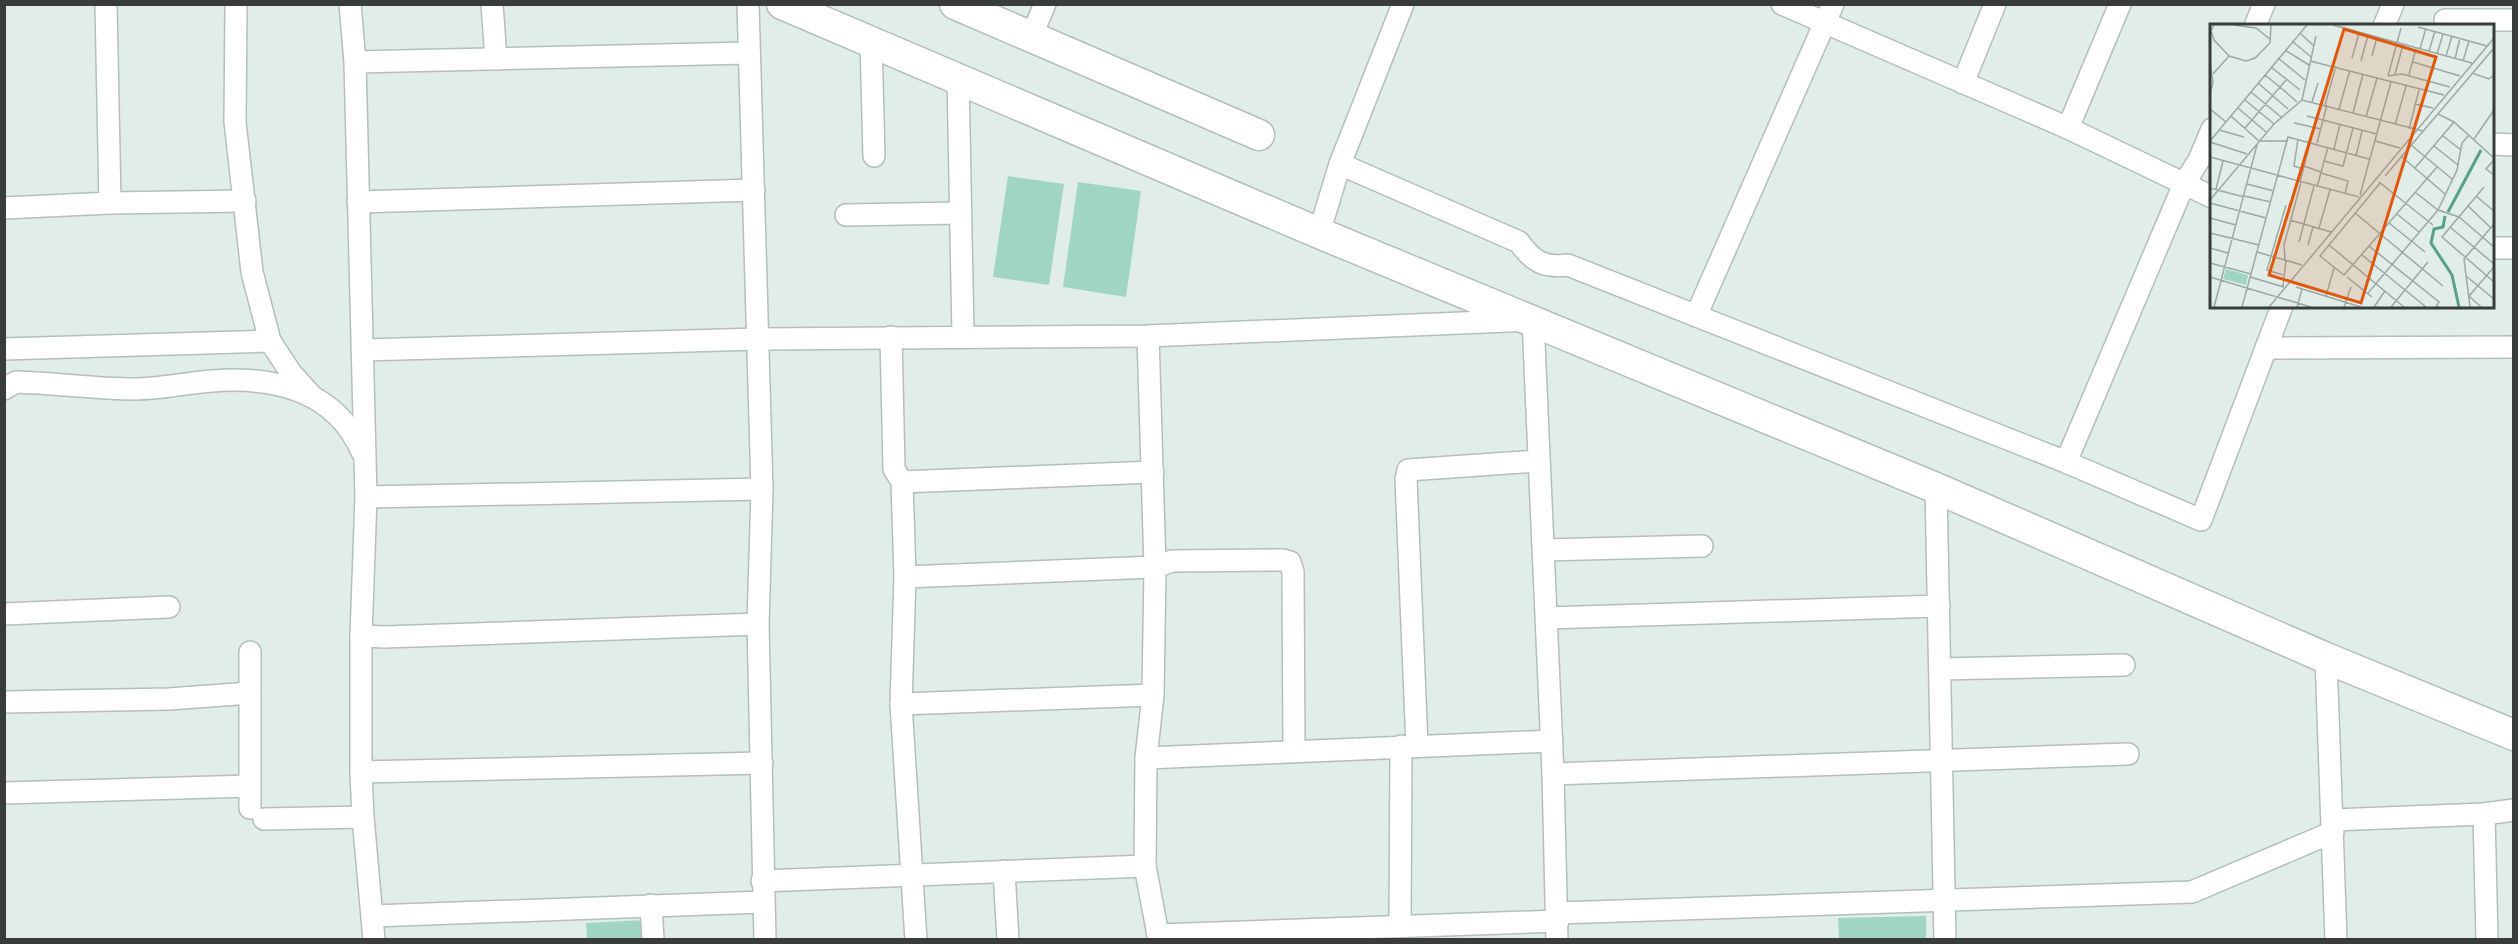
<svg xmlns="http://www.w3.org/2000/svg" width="2518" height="944" font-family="'Noto Sans',sans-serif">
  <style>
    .green { fill: #a0d5c1 }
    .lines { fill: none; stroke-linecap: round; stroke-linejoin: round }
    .street-casing { stroke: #b4bfba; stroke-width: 24 }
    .secondary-casing { stroke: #b4bfba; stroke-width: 33 }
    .street { stroke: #fff; stroke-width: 21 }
    .secondary { stroke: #fff; stroke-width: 30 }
    .inset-river { fill: none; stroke: #59a087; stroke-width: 3 }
    .inset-road { fill: none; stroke: #9da7a3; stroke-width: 1.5 }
    .view { fill: #df580e; fill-opacity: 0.15; stroke: #df580e; stroke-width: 3 }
    .inset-edge { fill: none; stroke: #383d3b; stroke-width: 3 }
  </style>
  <rect width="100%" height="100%" fill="#e1ede8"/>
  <g class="green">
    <path d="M1008 176 1064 184 1049 285 993 277Z"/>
    <path d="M1078 182 1141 191 1126 297 1063 287Z"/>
    <path d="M1926 916V939H1839L1838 918Z"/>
    <path d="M645 920V939H587L586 923Z"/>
  </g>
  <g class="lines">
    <g class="street-casing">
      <g id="street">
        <path d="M106 4 110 203"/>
        <path d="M236 4 235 122 252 272 270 341 291 373 311 395"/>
        <path d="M350 4 355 62 366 497 361 636V772L363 817 374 940"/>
        <path d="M492 4 496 59"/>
        <path d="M748 4 762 489 758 624 765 940"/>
        <path d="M1782 4 2068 128 2212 197"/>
        <path d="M2445 20H2514"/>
        <path d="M2255 26 2264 4"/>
        <path d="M2384 26 2393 4"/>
        <path d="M1031 37 1045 4"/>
        <path d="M871 42 874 156"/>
        <path d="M355 62 748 53"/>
        <path d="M958 77 963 336"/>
        <path d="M1963 83 1995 4"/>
        <path d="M2068 128 2120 4"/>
        <path d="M2492 144 2514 145"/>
        <path d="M1340 164 1519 242C1533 262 1544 268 1568 265L2066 462 2201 520 2282 306"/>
        <path d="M358 202 754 190"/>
        <path d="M4 208 110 203 245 201"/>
        <path d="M846 215 959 213"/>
        <path d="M1319 233 1340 164 1403 4"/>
        <path d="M2492 248H2514"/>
        <path d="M1696 316 1833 4"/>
        <path d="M1148 336 1155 567 1153 695 1146 758 1145 866 1159 940"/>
        <path d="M891 337 894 469 902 482 905 577 901 704 916 940"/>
        <path d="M2266 348 2514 347"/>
        <path d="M4 349 270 341"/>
        <path d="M362 350 758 339 1148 336 1533 320 1553 774 1557 940"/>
        <path d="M4 389 16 382C55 383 95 389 135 389 161 389 186 383 212 381 273 376 336 390 362 452"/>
        <path d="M2066 462 2184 184 2199 160 2212 129"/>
        <path d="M902 482 1153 472"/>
        <path d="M1936 488 1945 940"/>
        <path d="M366 497 762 489"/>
        <path d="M1544 550 1702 546"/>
        <path d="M905 577 1155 567 1172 561 1283 560 1290 562 1293 572 1294 751"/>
        <path d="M4 614 169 607"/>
        <path d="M1547 618 1939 606"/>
        <path d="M361 636 385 637 758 624"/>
        <path d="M2326 658 2336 940"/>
        <path d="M1940 669 2124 665"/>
        <path d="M4 702 169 699 250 693"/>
        <path d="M901 704 1153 695"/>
        <path d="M1417 746 1406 479 1408 470 1538 461"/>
        <path d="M1146 758 1552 741"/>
        <path d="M361 772 762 763"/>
        <path d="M1553 774 2128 754"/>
        <path d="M4 793 250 786"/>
        <path d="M250 808V652"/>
        <path d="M2484 814 2487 940"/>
        <path d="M264 819 363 817"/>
        <path d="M2333 820 2484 814 2514 810"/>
        <path d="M1004 871 1008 940"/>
        <path d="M762 881 1145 866"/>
        <path d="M651 905 653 940"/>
        <path d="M1558 913 2192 892 2333 832"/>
        <path d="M373 916 762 902"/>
        <path d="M1400 926 1401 746"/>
        <path d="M1158 935 1558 921"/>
      </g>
    </g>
    <g class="secondary-casing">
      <g id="secondary">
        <path d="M782 4 1319 233 1936 488 2326 658 2514 735"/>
        <path d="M955 4 1259 135"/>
      </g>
    </g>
    <use href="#street" class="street"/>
    <use href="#secondary" class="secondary"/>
  </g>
  <g transform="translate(2210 24)">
    <rect width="284" height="284" fill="#e1ede8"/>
    <path d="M16 245 38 251 36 261 13 255Z" fill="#a0d5c1"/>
    <path class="inset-river" d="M238 188 271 126M235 192 233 203 224 205 221 219 242 251 249 283"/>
    <path class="inset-road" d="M24 1 46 4 61 16M123 1 262 39M208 3 277 22M90 9 104 22M82 17 101 33M210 25 216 4M75 26 99 41M219 27 225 7M227 30 233 10M19 32 36 37 45 34 60 19 61 1M162 32 167 13M236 32 242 12M68 34 95 56M142 34 149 9M245 35 250 14M100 37 234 71M151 37 158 11M253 37 259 17M0 38 3 59 0 69M203 38 250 52M61 43 90 66M262 49 279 55 284 51M3 50 19 32 4 16 1 7 4 1M185 50 193 21M55 51 70 63 77 55M199 51 206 24M178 52 192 50 240 63M178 52 191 4M48 59 78 85M41 68 71 93M35 76 64 100M92 76 106 12M102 78 108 59M205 80 223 84M115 81 126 42M28 84 56 108M0 85 16 98M129 85 140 46M143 89 153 50M228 90 244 98 284 134M21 92 49 117H78M97 92 167 110M156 93 167 54M84 99 111 105M185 101 196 62M35 104 70 63 87 78M199 105 209 66M9 106 34 113M233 112 251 126M88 115 84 142 93 145M264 115 284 86M0 117 97 1M165 117 190 124M0 118 37 130M107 119 117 81M201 121 242 155M224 122 248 141M124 125 130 100M146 132 152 107M0 133 149 173M192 133 235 170M284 136 276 145 284 151M114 137 133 142 143 104M94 142 111 148M205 144 244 98M111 149 138 157 135 170M175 152 284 24M90 158 100 118M169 158 223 201M170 159 110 232 134 251 227 143M37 160 64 167M107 163 118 123M274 163 232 213 284 258M0 164 34 173M6 165 13 137M205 168 228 186 249 193 284 223M150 171 181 58M34 172 61 178M266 172 284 187M0 176 64 100 92 76 213 107M0 179 56 194M258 182 281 204M145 189 233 262M187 190 209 208M0 194 26 201M80 196 121 208M179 199 215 228M240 203 284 240M109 204 120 166M0 209 49 221M89 218 104 162M98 221 103 203M119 221 194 283M159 222 229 278 226 283M0 224 18 229M47 228 92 241M152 231 216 283M75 236 74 221 91 158M0 239 41 250M73 251 57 246 76 181M256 252 284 275M0 253 101 283M40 253 74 263M137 253 162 273M73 262 76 236M86 263 151 283M158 269 228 186 247 146 252 119 259 111M116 272 124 244M4 283 47 121M32 283 78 113 159 135M59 283 284 14M87 283 92 265M134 283 141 263M164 283 175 267M181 283 218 238M260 283 254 235 284 200M271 283 259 272 284 243"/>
    <path class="view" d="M134 5 226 33 151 279 59 251Z"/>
    <rect width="284" height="284" class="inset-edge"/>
  </g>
  <rect width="2518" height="944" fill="none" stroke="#383d3b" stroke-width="12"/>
</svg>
